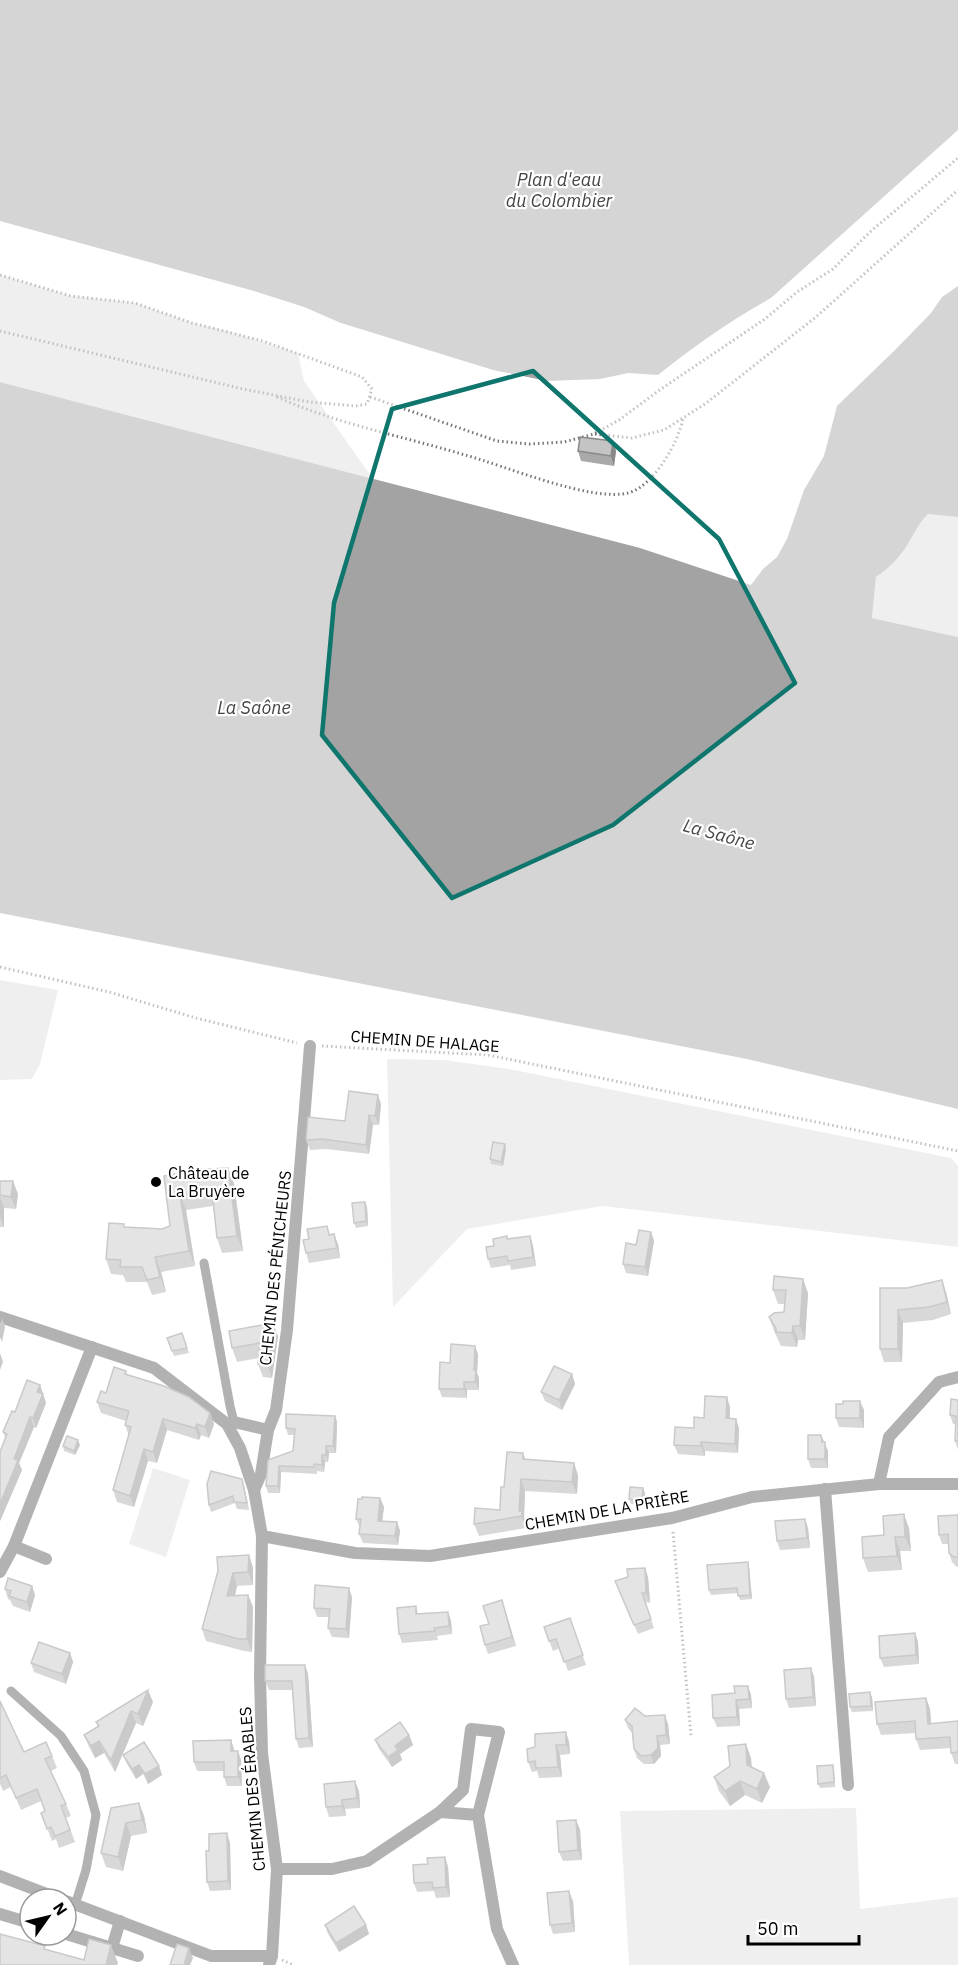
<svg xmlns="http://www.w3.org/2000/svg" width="958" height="1965" font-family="'IBM Plex Sans',sans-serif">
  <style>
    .green { fill: #dcdcdc }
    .water { fill: #a3a3a3 }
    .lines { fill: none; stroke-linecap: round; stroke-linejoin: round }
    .path { stroke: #777; stroke-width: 3; stroke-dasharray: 1.5 3; stroke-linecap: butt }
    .lane { stroke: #555; stroke-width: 9 }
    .street { stroke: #555; stroke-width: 12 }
    .wall { fill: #a9a9a9 }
    .shaded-wall { fill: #898989 }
    .building { fill: #c4c4c4; stroke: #898989; stroke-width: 1.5 }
    .marked { fill: none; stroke: #0f766e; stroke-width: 4.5; stroke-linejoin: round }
    .poi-dot { fill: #000; stroke: #fff; stroke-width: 2 }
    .labels { text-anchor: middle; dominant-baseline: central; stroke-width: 4.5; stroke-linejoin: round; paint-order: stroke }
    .street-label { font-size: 16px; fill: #000; stroke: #fff }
    .poi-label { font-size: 16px; fill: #000; stroke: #fff; text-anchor: start }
    .water-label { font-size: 18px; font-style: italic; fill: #444; stroke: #fff }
  </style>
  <rect width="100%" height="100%" fill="#fff"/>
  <g class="green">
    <path d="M0 275 71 296 135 303 192 323 228 331 298 353 304 381 373 479 0 382Z"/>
    <path d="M928 514 958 517V637L872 618 876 577C887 570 896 561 904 550 913 536 915 526 928 514Z"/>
    <path d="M0 980 58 990 40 1064 32 1079 0 1080Z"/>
    <path d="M387 1059 444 1060 509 1069 951 1158 958 1166V1247L603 1206 467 1229 393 1307Z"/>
    <path d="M153 1468 190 1480 166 1557 129 1544Z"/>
    <path d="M856 1808 860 1909 958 1897V1965H629L620 1811Z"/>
  </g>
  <g class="water">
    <path d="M0 0H958V130L771 298C730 321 694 346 658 375L628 373 600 379 547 381 493 370 341 323 304 307 254 291 0 221Z"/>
    <path d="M958 286V517L928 514C916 526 913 537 904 550 896 561 887 570 876 577L872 618 958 637V1109L747 1059 0 913V382L640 548 751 585 763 569 777 557 787 539 804 490 824 456 837 406 896 349 931 313 942 297Z"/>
  </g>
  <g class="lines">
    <g class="path">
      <path d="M0 275 71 296 135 303 192 323 263 341 362 377 372 389 367 404 356 406 309 402 243 389 0 331"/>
      <path d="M277 397C337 424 402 436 465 455 506 466 590 502 628 493 653 487 679 442 683 418"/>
      <path d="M370 397 497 441 529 444 564 442 594 434 619 420 661 389 765 319 797 292 833 269 871 231 958 158"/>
      <path d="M595 434 632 438 664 430 705 404 816 317 958 190"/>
      <path d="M0 967 109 992 196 1018 297 1043"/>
      <path d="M322 1046 488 1055 958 1151"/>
      <path d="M673 1532 691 1736"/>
      <path d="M282 1960 293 1965"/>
    </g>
    <g class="lane">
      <path d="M204 1263 230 1406 234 1422"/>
      <path d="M11 1691 61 1736 84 1771 96 1815 86 1870 75 1905"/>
    </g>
    <g class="street">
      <path d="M0 1317 154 1368 227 1424 240 1448 254 1490 262 1536 260 1676 262 1753 277 1869 272 1956 269 1965"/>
      <path d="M227 1424 234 1422 268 1430"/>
      <path d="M879 1484 889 1437 939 1382 958 1377"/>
      <path d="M825 1489 848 1785"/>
      <path d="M254 1490 261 1474 268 1430 276 1410 287 1330 310 1046"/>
      <path d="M262 1536 355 1553 430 1556 672 1518 752 1497 879 1484H958"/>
      <path d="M46 1559 14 1546 92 1347"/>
      <path d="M0 1572 14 1546"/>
      <path d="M440 1812 463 1790 471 1729 499 1732 478 1815"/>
      <path d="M277 1869H332L367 1861 440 1812 478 1815 497 1929 513 1965"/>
      <path d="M0 1876 60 1899"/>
      <path d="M66 1901 211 1956H272"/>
      <path d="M0 1914 30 1923"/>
      <path d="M66 1934 112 1948 120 1921"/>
      <path d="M112 1948 138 1956"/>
    </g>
  </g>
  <g class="wall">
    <path d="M613 441 616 451 614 466 581 461 578 451Z"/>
    <path d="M381 1104 379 1125H373L369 1154 326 1149 310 1150 306 1140Z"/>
    <path d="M506 1149 503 1166 491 1164 490 1159Z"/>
    <path d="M228 1168 234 1184 243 1251 222 1253 217 1238 213 1206 186 1210 195 1266 161 1272 166 1292 152 1295 147 1282H126L123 1275 111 1274 106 1259 125 1227 162 1229 170 1226 164 1176Z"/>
    <path d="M0 1181 18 1194 16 1209 4 1208V1227H0Z"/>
    <path d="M365 1202 367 1207 368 1226 356 1228 354 1223Z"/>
    <path d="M651 1232 654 1241 648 1276 626 1273 623 1264 636 1245Z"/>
    <path d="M331 1235 338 1244 340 1258 309 1263 306 1253Z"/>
    <path d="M530 1236 533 1246 536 1266 511 1270 510 1265 491 1268 488 1259 494 1246 508 1239Z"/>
    <path d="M880 1288 946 1292 951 1314 933 1320 903 1323 902 1362H884L880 1349Z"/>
    <path d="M773 1290 808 1293 805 1340H798L797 1347 781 1346 774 1331 769 1317 784 1312 785 1304H778Z"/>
    <path d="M182 1333 189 1353 174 1356 167 1338Z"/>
    <path d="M278 1336 272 1378 263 1377 258 1364 259 1358 237 1362 232 1348Z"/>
    <path d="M478 1354 477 1373 479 1378V1390H467V1398L442 1397 439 1389 450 1363Z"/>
    <path d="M126 1371 127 1375 210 1413 214 1424 209 1438 201 1435 199 1440 167 1430 157 1463 148 1461 134 1507 117 1502 113 1490 129 1436 125 1425 126 1421 101 1413 97 1402Z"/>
    <path d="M572 1374 575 1384 562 1410 545 1401 541 1392Z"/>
    <path d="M40 1385 46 1403 36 1428 34 1427 19 1463 22 1470 0 1521V1452L5 1438 3 1432 15 1412Z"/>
    <path d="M958 1400V1450L955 1441V1424H953L950 1415Z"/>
    <path d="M730 1407V1419L739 1428 738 1453 705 1451V1456L678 1454 674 1445 694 1428 704 1418Z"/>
    <path d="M864 1410V1428L839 1427 836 1418Z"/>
    <path d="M335 1416 337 1422 336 1453H329L328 1462H325L324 1472 317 1471V1474L281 1472 280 1493H268L266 1486 268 1460 293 1451 294 1435H288L286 1428Z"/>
    <path d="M821 1435 828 1451V1468H811L808 1459Z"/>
    <path d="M80 1445 75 1455 64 1451 63 1446Z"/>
    <path d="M523 1453 526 1460 578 1475 577 1494 525 1491 524 1517 526 1523V1528L479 1536 474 1524 500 1510 504 1487Z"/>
    <path d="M242 1479 244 1486 249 1510 237 1509 235 1503 211 1512 209 1505Z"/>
    <path d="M645 1493 643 1505 631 1504 629 1499Z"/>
    <path d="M380 1498 384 1507 382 1521 397 1522 400 1531 398 1545 363 1543 359 1534 360 1528 356 1519 362 1499Z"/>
    <path d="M958 1515V1567H957L952 1562 949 1553 948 1544H942L939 1535Z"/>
    <path d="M805 1519 808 1528 810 1548 780 1550 777 1541Z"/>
    <path d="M909 1528 911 1551H900L902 1570 868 1572 863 1558Z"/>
    <path d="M249 1555 253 1568V1585L237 1586 235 1595H248L253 1607 252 1652 244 1651 206 1641 202 1629 218 1571Z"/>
    <path d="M748 1562 749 1567 752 1599 740 1600 738 1593 711 1595 709 1590Z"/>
    <path d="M648 1577 650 1603 645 1602 654 1628 638 1634 615 1581Z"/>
    <path d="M32 1586 35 1595 30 1612 13 1606 10 1600 8 1599 5 1589Z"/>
    <path d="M352 1597 349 1638 332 1637 328 1628 329 1617H317L314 1608Z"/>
    <path d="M416 1606 418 1614 448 1612 451 1621 452 1634 437 1636 438 1640 402 1643 399 1634Z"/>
    <path d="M505 1610 516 1646 488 1654 485 1645 489 1624Z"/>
    <path d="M570 1618 586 1665 568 1671 560 1648 553 1651 544 1627Z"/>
    <path d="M915 1633 918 1642 919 1664 884 1667 880 1658Z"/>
    <path d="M70 1653 73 1662 66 1684 34 1672 31 1663Z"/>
    <path d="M305 1665 308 1674 313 1747 299 1748 296 1739 292 1690H269L265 1681Z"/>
    <path d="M811 1668 814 1677 816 1706 789 1708 786 1699Z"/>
    <path d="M748 1686 751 1695 752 1708 739 1709 740 1726 717 1727 713 1718 735 1693Z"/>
    <path d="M872 1697 873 1711 852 1712 850 1707Z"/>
    <path d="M926 1698 930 1709 931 1724 958 1721V1764H955L951 1753V1748L920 1750 916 1739V1733L881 1735 877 1724Z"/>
    <path d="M0 1701 24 1752 52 1756 57 1768 51 1771 66 1804 71 1816 66 1818 75 1842 59 1848 56 1839 52 1841 46 1825 45 1812 41 1801 21 1810 11 1787 3 1791 0 1784Z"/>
    <path d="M153 1702 143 1726 136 1723 115 1772 104 1753 95 1758 89 1747 84 1735 98 1727 96 1722Z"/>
    <path d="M645 1716 668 1724 670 1744 660 1745 661 1756 654 1764H644L637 1758 634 1749 632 1733 628 1728 625 1720Z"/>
    <path d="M566 1732 569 1742 570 1754 560 1755 562 1777 539 1778 537 1771 532 1772 528 1762 535 1747Z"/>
    <path d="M409 1735 413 1745 400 1754 402 1760 392 1767 379 1749 375 1740Z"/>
    <path d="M234 1749V1751L241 1760 242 1786H227L224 1777V1771H197L194 1762Z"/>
    <path d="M123 1755 159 1766 162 1775 148 1784 143 1774 136 1779 127 1764Z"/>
    <path d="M751 1758 752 1767 770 1787 762 1803 745 1795 730 1806 719 1791 714 1777 730 1766Z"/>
    <path d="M834 1769 835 1787 820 1788 818 1784Z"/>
    <path d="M359 1791 360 1808 345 1809 346 1816 329 1817 326 1807Z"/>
    <path d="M139 1803 144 1816 147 1833 131 1836 123 1871 106 1867 101 1853Z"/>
    <path d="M576 1820 580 1830 582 1860 563 1861 559 1852Z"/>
    <path d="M230 1843 231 1890 210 1891 207 1882 209 1851Z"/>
    <path d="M445 1857 448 1867 450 1897 436 1898 434 1891 417 1892 414 1883 428 1864Z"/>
    <path d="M573 1901 575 1932 553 1934 550 1925Z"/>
    <path d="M325 1925H366L369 1934 339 1952 328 1934Z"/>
  </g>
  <g class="shaded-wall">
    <path d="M613 441 616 451 614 466 611 456Z"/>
    <path d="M378 1095 381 1104 379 1125 375 1116Z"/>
    <path d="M369 1115 373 1125 369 1154 366 1145Z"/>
    <path d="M505 1144 506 1149 503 1166 501 1162Z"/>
    <path d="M228 1168 234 1184 243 1251 237 1236Z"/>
    <path d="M13 1181 18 1194 16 1209 11 1197Z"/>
    <path d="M180 1195 186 1210 195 1266 189 1251Z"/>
    <path d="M0 1197 4 1208V1227L0 1217Z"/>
    <path d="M365 1202 367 1207 368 1226 366 1221Z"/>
    <path d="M651 1232 654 1241 648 1276 645 1267Z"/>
    <path d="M334 1234 338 1244 340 1258 337 1248Z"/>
    <path d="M530 1236 533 1246 536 1266 533 1257Z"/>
    <path d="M155 1257 161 1272 166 1292 160 1277Z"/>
    <path d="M803 1279 808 1293 805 1340 800 1326Z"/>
    <path d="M942 1280 946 1292 951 1314 947 1302Z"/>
    <path d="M898 1310 903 1323 902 1362 898 1349Z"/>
    <path d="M2 1318 5 1327 2 1342 0 1337V1325Z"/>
    <path d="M273 1323 278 1336 272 1378 267 1364Z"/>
    <path d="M793 1326 798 1340 797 1347 792 1333Z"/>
    <path d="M475 1346 478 1354 477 1373 479 1378V1390L475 1382 474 1370Z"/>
    <path d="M0 1353 3 1362 0 1370Z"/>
    <path d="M572 1374 575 1384 562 1410 559 1400Z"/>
    <path d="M464 1382 467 1390V1398L464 1389Z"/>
    <path d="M40 1385 46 1403 36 1428 33 1418 37 1392Z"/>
    <path d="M727 1397 730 1407 729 1428 726 1418Z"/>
    <path d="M860 1401 864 1410V1428L860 1418Z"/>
    <path d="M210 1413 214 1424 209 1438 205 1427Z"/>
    <path d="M335 1416 337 1422 336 1453 333 1446Z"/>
    <path d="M30 1417 34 1427 19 1463 22 1470 0 1521V1504L14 1459Z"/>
    <path d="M163 1419 167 1430 157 1463 153 1452Z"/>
    <path d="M736 1419 739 1428 738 1453 735 1444Z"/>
    <path d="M197 1424 201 1435 199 1440 195 1428Z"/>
    <path d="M821 1435 828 1451V1468L825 1459Z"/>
    <path d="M78 1440 80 1445 75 1455 74 1451Z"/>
    <path d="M701 1442 705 1451V1456L701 1446Z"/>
    <path d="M326 1446 329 1453 328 1462 326 1455Z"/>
    <path d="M144 1449 148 1461 134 1507 130 1496Z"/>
    <path d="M322 1455 325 1462 324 1472 322 1465Z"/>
    <path d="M574 1463 578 1475 577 1494 572 1482Z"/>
    <path d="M279 1466 281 1472 280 1493 278 1486Z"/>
    <path d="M242 1479 244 1486 249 1510 247 1503Z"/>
    <path d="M521 1479 525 1491 524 1517 526 1523V1528L519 1511Z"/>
    <path d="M643 1488 645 1493 643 1505 642 1501Z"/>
    <path d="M380 1498 384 1507 381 1530 378 1521Z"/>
    <path d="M904 1514 909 1528 911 1551 905 1537Z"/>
    <path d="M805 1519 808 1528 810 1548 807 1538Z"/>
    <path d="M397 1522 400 1531 398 1545 395 1536Z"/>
    <path d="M895 1537 900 1551 902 1570 897 1556Z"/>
    <path d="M249 1555 253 1568V1585L248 1572Z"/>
    <path d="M748 1562 749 1567 752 1599 750 1595Z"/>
    <path d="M645 1568 648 1577 650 1603 646 1593Z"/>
    <path d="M233 1573 237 1586 232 1609 227 1596Z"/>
    <path d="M32 1586 35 1595 30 1612 27 1602Z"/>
    <path d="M349 1588 352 1597 349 1638 346 1629Z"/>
    <path d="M248 1595 253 1607 252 1652 247 1639Z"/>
    <path d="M502 1600 505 1610 516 1646 512 1637Z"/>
    <path d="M448 1612 451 1621 452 1634 449 1626Z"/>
    <path d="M915 1633 918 1642 919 1664 916 1655Z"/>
    <path d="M70 1653 73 1662 66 1684 62 1674Z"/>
    <path d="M305 1665 308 1674 313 1747 309 1738Z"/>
    <path d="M811 1668 814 1677 816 1706 813 1697Z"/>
    <path d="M748 1686 751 1695 752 1708 749 1699Z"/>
    <path d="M148 1690 153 1702 143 1726 138 1714Z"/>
    <path d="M870 1692 872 1697 873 1711 871 1706Z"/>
    <path d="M926 1698 930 1709 932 1735 928 1724Z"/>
    <path d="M736 1700 739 1709 740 1726 737 1717Z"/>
    <path d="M131 1711 136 1723 115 1772 111 1760Z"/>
    <path d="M665 1715 668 1724 670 1744 666 1735Z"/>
    <path d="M566 1732 569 1742 570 1754 566 1745Z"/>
    <path d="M409 1735 413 1745 400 1754 402 1760 392 1767 388 1757 395 1746Z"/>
    <path d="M657 1736 660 1745 661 1756 654 1764 651 1755Z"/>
    <path d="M231 1740 234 1749V1760L231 1751Z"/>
    <path d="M99 1741 104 1753 95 1758 91 1746Z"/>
    <path d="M746 1744 751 1758 752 1779 747 1765Z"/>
    <path d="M556 1745 560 1755 562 1777 558 1767Z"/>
    <path d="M238 1751 241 1760 242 1786 238 1777Z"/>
    <path d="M139 1765 143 1774 136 1779 132 1769Z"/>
    <path d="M833 1765 834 1769 835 1787 834 1782Z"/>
    <path d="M159 1766 162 1775 148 1784 145 1774Z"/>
    <path d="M764 1773 770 1787 762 1803 757 1789Z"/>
    <path d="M355 1781 359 1791 360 1808 357 1798Z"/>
    <path d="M740 1781 745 1795 730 1806 725 1791Z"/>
    <path d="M342 1800 345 1809 346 1816 342 1806Z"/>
    <path d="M139 1803 144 1816 147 1833 142 1820Z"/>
    <path d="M576 1820 580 1830 582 1860 578 1850Z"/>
    <path d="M126 1823 131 1836 123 1871 118 1857Z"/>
    <path d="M227 1833 230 1843 231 1890 228 1881Z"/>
    <path d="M445 1857 448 1867 450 1897 446 1887Z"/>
    <path d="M569 1891 573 1901 575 1932 572 1923Z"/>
    <path d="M366 1925 369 1934 339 1952 336 1943Z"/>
    <path d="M111 1945 118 1963 117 1965H106Z"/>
    <path d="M189 1948 193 1958 190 1965H184Z"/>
  </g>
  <g class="building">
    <path d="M580 437 613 441 611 456 578 451Z"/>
    <path d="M349 1091 378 1095 375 1116 369 1115 366 1145 323 1139 306 1140 308 1117 345 1121Z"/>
    <path d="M493 1142 505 1144 501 1162 490 1159Z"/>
    <path d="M228 1168 237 1236 217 1238 212 1190 180 1195 189 1251 155 1257 160 1277 147 1280 142 1267H120L121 1260 106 1259 109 1223 124 1224V1227L162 1229 170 1226 164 1176 192 1170Z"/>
    <path d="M0 1181H13L11 1197 0 1195Z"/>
    <path d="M365 1202 366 1221 354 1223 352 1203Z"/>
    <path d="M327 1226 329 1235 334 1234 337 1248 306 1253 303 1240 309 1239 307 1229Z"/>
    <path d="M639 1230 651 1232 645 1267 623 1264 626 1243 636 1245Z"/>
    <path d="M507 1236V1239L530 1236 533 1257 508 1261 507 1256 488 1259 486 1247 494 1246 493 1239Z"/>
    <path d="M774 1276 803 1279 800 1326H793L792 1333 776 1332V1328L769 1317 774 1313 784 1312 786 1290H773Z"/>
    <path d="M942 1280 947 1302 929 1307 898 1310V1349H880V1288H907Z"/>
    <path d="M273 1323 267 1364H258L260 1343 232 1348 229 1331Z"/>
    <path d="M182 1333 187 1348 172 1351 167 1338Z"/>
    <path d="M451 1344 475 1346 474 1370H476L475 1382H464V1389H439L440 1362 450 1363Z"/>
    <path d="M554 1366 572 1374 559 1400 541 1392Z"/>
    <path d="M114 1367 126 1371 125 1374 164 1386 189 1397 210 1413 205 1427 197 1424 195 1428 163 1419 153 1452 144 1449 130 1496 113 1490 131 1427 125 1425 129 1411 97 1402 101 1391 106 1393Z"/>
    <path d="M27 1380 40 1385 37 1392 43 1394 33 1418 30 1417 14 1459 18 1460 0 1504V1452L7 1434 3 1432 12 1411 15 1412Z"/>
    <path d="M705 1396 727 1397 726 1418 736 1419 735 1444 701 1442V1446L674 1445 675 1427 694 1428V1417L704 1418Z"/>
    <path d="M951 1399 958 1400V1441H955L956 1416 950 1415Z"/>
    <path d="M843 1401H860V1418H836V1404H843Z"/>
    <path d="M286 1414 335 1416 333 1446H326V1455H322V1465L314 1464V1467L279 1466 278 1486H266L268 1460 293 1451 295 1429 286 1428Z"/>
    <path d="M808 1435H821L822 1442H825V1459H808Z"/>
    <path d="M67 1436 78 1440 74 1451 63 1446Z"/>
    <path d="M507 1452 523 1453V1459L574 1463 572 1482 521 1479 519 1511H522V1516L474 1524 475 1508 500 1510 501 1487H504Z"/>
    <path d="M211 1471 242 1479 247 1503 234 1502 233 1496 209 1505 207 1484Z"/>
    <path d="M630 1487 643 1488 642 1501 629 1499Z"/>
    <path d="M362 1497 380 1498 378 1521 397 1522 395 1536 359 1534 361 1519H356L358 1499H362Z"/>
    <path d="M904 1514 905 1537H895L897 1556 863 1558 862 1537 884 1535 883 1516Z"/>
    <path d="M958 1515V1557H954L949 1553 948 1534 939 1535 938 1516Z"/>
    <path d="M805 1519 807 1538 777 1541 775 1521Z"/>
    <path d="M249 1555 248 1572 233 1573 227 1596 248 1595 247 1639H239L202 1629 218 1571 217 1557Z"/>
    <path d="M748 1562 750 1595 738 1596 737 1588 709 1590 707 1565Z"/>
    <path d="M645 1568 646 1593H642L651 1619 634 1625 615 1581 628 1577 627 1569Z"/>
    <path d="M8 1578 32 1586 27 1602 9 1596 11 1591 5 1589Z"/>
    <path d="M315 1585 349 1588 346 1629 328 1628 330 1609 314 1608Z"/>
    <path d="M502 1600 512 1637 485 1645 480 1626 489 1624 483 1606Z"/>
    <path d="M416 1606V1614L448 1612 449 1626 434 1628 435 1631 399 1634 397 1608Z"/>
    <path d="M570 1618 583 1655 564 1662 556 1639 549 1641 544 1627Z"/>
    <path d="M915 1633 916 1655 880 1658 879 1636Z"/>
    <path d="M39 1642 70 1653 62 1674 31 1663Z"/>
    <path d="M265 1665H305L309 1738 296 1739 292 1681H265Z"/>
    <path d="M811 1668 813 1697 786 1699 784 1670Z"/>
    <path d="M734 1686H748L749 1699 736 1700 737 1717 713 1718 712 1695 735 1693Z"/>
    <path d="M148 1690 138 1714 131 1711 111 1760 99 1741 91 1746 84 1735 99 1726 96 1722Z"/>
    <path d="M870 1692 871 1706 850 1707 849 1694Z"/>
    <path d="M926 1698 928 1724 958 1721V1752L951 1753 950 1737 916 1739 915 1721 877 1724 875 1702Z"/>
    <path d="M0 1701 24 1752 46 1742 52 1756 45 1759 66 1804 61 1806 70 1830 55 1836 51 1827 47 1829 41 1813 45 1811 37 1789 16 1798 6 1775 0 1778Z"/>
    <path d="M635 1708 645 1716 665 1715 666 1735 657 1736 658 1748 651 1755 641 1756 634 1749 632 1726 625 1720Z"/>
    <path d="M400 1722 409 1735 395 1746 398 1750 388 1757 375 1740Z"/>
    <path d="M566 1732V1745H556L558 1767 536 1768 535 1761 528 1762 527 1749 535 1747V1734Z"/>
    <path d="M231 1740V1751H238V1777H224V1762H194L193 1741Z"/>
    <path d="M144 1742 159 1766 145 1774 139 1765 132 1769 123 1755Z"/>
    <path d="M746 1744 747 1765 764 1773 757 1789 740 1781 725 1791 714 1777 730 1766 728 1746Z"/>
    <path d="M833 1765 834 1782 818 1784 817 1766Z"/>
    <path d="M355 1781 357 1798 342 1800V1806L326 1807 324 1784Z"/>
    <path d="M139 1803 142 1820 126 1823 118 1857 101 1853 111 1808Z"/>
    <path d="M576 1820 578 1850 559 1852 557 1821Z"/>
    <path d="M227 1833 228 1881 207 1882 206 1851H209V1834Z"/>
    <path d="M445 1857 446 1887 433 1888 432 1882 414 1883 413 1865 428 1864 427 1858Z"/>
    <path d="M569 1891 572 1923 550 1925 547 1893Z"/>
    <path d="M354 1906 366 1925 336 1943 325 1925Z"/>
    <path d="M0 1934 45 1946 44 1949 84 1960 89 1939 111 1945 106 1965H0Z"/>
    <path d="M177 1944 189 1948 184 1965H170Z"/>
  </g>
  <path d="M0 0H958V1965H0ZM533 371 719 539 795 683 613 825 452 898 322 735 334 603 392 409Z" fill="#fff" fill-opacity=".55" fill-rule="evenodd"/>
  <path class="marked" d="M533 371 719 539 795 683 613 825 452 898 322 735 334 603 392 409Z"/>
  <circle class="poi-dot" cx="156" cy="1182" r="6"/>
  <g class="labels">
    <g class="street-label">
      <text transform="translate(425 1041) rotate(4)">CHEMIN DE HALAGE</text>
      <text transform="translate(275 1268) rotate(-84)">CHEMIN DES PÉNICHEURS</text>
      <text transform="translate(607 1510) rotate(-10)">CHEMIN DE LA PRIÈRE</text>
      <text transform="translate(252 1789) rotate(-95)">CHEMIN DES ÉRABLES</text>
    </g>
    <g class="poi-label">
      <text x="168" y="1173">Château de<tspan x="168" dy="18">La Bruyère</tspan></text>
    </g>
    <g class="water-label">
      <text x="559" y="179">Plan d'eau<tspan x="559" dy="21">du Colombier</tspan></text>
      <text x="254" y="707">La Saône</text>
      <text transform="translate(719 834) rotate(15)">La Saône</text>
    </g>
  </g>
  <g transform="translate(48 1917) rotate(56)"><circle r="28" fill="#ffffff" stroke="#999999" stroke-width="1.5"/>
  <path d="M0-4.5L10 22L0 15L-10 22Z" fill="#000000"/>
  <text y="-9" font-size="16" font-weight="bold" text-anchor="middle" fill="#000000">N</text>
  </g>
  <path d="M748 1935v9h111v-9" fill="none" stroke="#000000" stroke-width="3"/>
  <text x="757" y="1935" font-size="18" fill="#000000" stroke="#ffffff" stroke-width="4.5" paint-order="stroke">50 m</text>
</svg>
